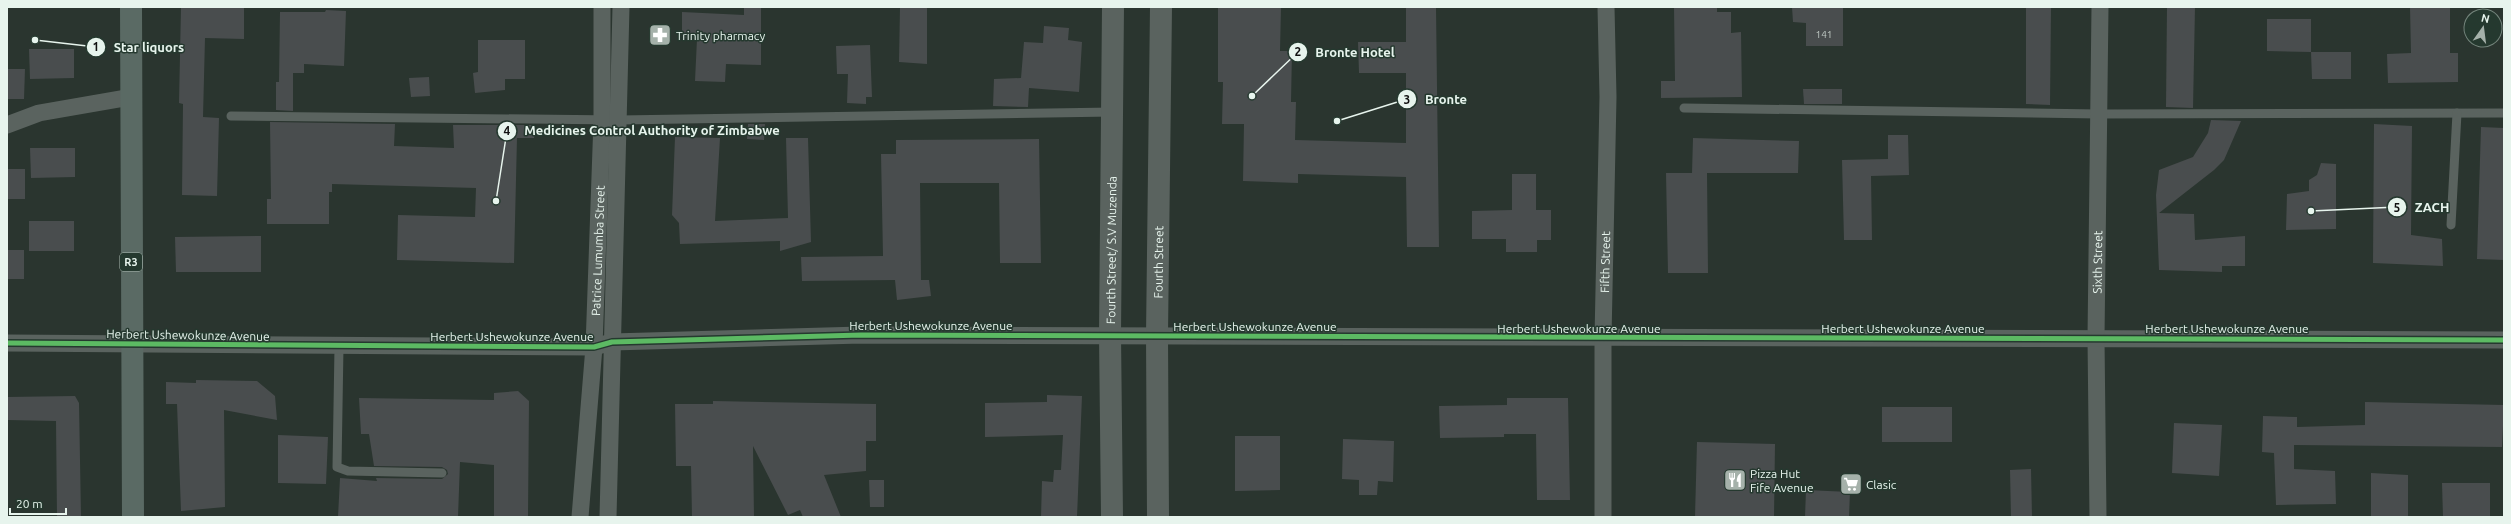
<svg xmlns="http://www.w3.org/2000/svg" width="2511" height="524" font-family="Ubuntu,sans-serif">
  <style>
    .building { fill: #494d4e }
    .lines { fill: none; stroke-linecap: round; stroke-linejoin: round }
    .service { stroke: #5a635f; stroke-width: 9 }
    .minor { stroke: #5a635f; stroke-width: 17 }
    .secondary { stroke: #5a635f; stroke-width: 22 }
    .trunk { stroke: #5a6a64; stroke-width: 22 }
    .cycleway-casing { stroke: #25392f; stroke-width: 8 }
    .cycleway { stroke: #5cba63; stroke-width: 5 }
    .labels { text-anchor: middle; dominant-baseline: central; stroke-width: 3; stroke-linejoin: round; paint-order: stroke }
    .number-label { font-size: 10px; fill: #c0cac5 }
    .shield { fill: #25392f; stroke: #adbcb4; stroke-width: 1 }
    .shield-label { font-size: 11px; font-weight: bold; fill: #e7f4ed }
    .poi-label { font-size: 12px; fill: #e7f4ed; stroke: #25392f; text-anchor: start }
    .street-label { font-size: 12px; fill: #e7f4ed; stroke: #25392f }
    .leader { fill: none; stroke: #e7f4ed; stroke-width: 1.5 }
    .callout-dot { fill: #e7f4ed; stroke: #25392f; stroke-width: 1.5 }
    .mark-label { font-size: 12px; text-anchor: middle; font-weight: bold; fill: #111 }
    .callout-label { font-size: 13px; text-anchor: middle; font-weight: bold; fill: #e7f4ed; stroke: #25392f; stroke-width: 3; stroke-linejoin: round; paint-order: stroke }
  </style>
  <rect width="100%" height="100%" fill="#2a352f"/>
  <g class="building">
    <path d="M181 7H244V39L205 38 203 117 219 118 217 196 182 195 183 104 179 103Z"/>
    <path d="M744 7H761V65L726 64 725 82 695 81 697 39 682 38V12L744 15Z"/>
    <path d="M900 7H927V64L899 62Z"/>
    <path d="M1218 7H1281L1280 51H1292L1291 102H1296L1295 140 1406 143V73H1359L1358 42H1406V7H1436L1439 247H1407L1406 177 1298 174V183L1243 181 1244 124H1222L1223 82H1218Z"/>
    <path d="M1674 7H1717V12H1731V33L1741 32 1742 97 1661 98V81H1675Z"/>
    <path d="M1792 7H1843V46H1806V23L1793 22Z"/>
    <path d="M2026 7H2051L2050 105 2026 104Z"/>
    <path d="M2167 7H2195L2193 108 2166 107Z"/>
    <path d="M2410 7H2450V53H2458V82L2388 83 2387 54 2411 53Z"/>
    <path d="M326 10 346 11 344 66 304 64V73H293V111L276 110V82H279L280 12H325Z"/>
    <path d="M2267 19H2311V52L2267 51Z"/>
    <path d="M1044 26 1069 28 1068 40 1082 42 1079 92 1029 88 1028 107 993 106 994 79 1021 78 1024 42 1043 43Z"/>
    <path d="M478 40H525V79H505V90L475 93 473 73 478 72Z"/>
    <path d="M870 45 872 97H866V104L847 103 848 74H837L836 46Z"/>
    <path d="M29 49H74V78L30 79Z"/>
    <path d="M2311 52H2351V79H2312Z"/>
    <path d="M7 69H25L24 99H7Z"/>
    <path d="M429 77 430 96 411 97 409 78Z"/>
    <path d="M1803 89H1842V104H1804Z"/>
    <path d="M2211 120 2241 121 2224 160 2214 170 2159 213 2194 214 2195 240 2245 236V266H2222V272L2159 270 2156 195 2159 170 2193 157 2208 133Z"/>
    <path d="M270 122 395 124 394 146 454 148 453 125H535L534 138H517L514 263 397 260 398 215 475 217 476 188 332 184V192H329V224H267V199H271Z"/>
    <path d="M748 124H765L764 140 747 139Z"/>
    <path d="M2374 124 2412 126 2411 235 2442 239 2443 266 2373 263Z"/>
    <path d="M2481 127 2504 128V260L2477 259Z"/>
    <path d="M1888 135H1908L1909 175 1871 176 1872 240H1844L1842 160 1888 159Z"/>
    <path d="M675 137 720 138 715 221 788 218 786 138H808L811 242 780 251V241L680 244 679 223 672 215Z"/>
    <path d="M1693 138 1799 141 1798 173H1707L1708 273H1668L1666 173H1692Z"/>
    <path d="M1039 139 1041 263H1000L999 183H920L921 280H929L931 296 897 300 895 280 802 281 801 257 883 256 881 154H896V140Z"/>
    <path d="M30 148H75V177L31 178Z"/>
    <path d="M2321 163 2336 164V229L2286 230 2287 194 2309 191V180L2317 175Z"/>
    <rect x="7" y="169" width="18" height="30"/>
    <path d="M1512 174H1536V210H1551V240H1537V252H1506V239H1472V211L1512 210Z"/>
    <rect x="29" y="221" width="45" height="30"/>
    <path d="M261 236V272H176L175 237Z"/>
    <rect x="7" y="250" width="17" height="29"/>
    <path d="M196 380 257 381 275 396 277 420 224 410 225 507 181 511 177 404H166V382L196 383Z"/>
    <path d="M518 391 529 401 528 517H494V465L460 462 458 517H338L340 478 377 481 376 478 442 479 448 474 447 470 442 467 374 466 369 434H361L359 398 494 400V393Z"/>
    <path d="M1047 395 1082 396 1077 517H1041L1042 481 1053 482 1054 470H1061L1063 435 985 437V403L1047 402Z"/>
    <path d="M75 396 79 403 81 517H57L56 421 7 420V397Z"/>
    <path d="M1507 398H1568L1570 500H1537L1536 434H1504V437L1440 438 1439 406 1507 405Z"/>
    <path d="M713 401 876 404V441H866V471L824 475 841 517H803L800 510 788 515 753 446 754 517H692L691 466H676L675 404H713Z"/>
    <path d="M2365 402 2504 405 2502 447 2294 445V469L2335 471 2336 504 2276 505 2274 453 2262 452 2263 416 2297 417V427L2365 425Z"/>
    <rect x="1882" y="407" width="70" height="35"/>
    <path d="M2174 423 2222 425 2219 476 2172 473Z"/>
    <path d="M278 435 328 437 326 484 278 483Z"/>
    <path d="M1235 436H1280V490L1235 491Z"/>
    <path d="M1343 439 1394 441 1393 482 1378 481 1377 495H1359V480L1342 479Z"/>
    <path d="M1697 442 1775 444 1774 517H1695Z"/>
    <path d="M2031 469 2032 517H2011L2010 470Z"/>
    <path d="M2371 473 2408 475V517H2371Z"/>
    <path d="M869 480H884V507H870Z"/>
    <path d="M2442 483H2490V517H2443Z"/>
    <path d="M1806 490 1850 492 1849 517H1805Z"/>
  </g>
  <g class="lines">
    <g class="service">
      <path d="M1684 108 2099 114 2504 113"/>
      <path d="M231 116 619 120 1113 112"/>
      <path d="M2451 225 2457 113"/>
      <path d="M339 347 337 467 348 471 442 473"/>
    </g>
    <g class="minor">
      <path d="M7 125 39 113 131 97"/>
      <path d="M7 343 594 347 612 342 861 335 2504 340"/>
      <path id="s1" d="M580 517 594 347 602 120V7"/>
      <path d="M608 517 621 7"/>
      <path id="s2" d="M1603 517V338L1608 97 1606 7"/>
      <path id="s3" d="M2098 517 2096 338 2100 7"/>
    </g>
    <g class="secondary">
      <path id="s4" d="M1112 517 1110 334 1113 7"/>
      <path id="s5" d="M1158 517 1157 335 1161 7"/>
    </g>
    <path class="trunk" d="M131 7 133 517"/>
    <g class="cycleway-casing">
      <path id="cycleway" d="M7 343 594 347 612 342 861 335 2504 340"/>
    </g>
    <use href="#cycleway" class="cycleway"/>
  </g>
  <defs>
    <g id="pharmacy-square" transform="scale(1.15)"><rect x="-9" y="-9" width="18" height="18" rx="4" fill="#a5b1aa" stroke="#25392f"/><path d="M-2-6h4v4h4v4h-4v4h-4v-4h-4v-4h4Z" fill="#fff"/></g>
    <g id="restaurant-square" transform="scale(1.15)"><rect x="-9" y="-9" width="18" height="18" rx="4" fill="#a5b1aa" stroke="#25392f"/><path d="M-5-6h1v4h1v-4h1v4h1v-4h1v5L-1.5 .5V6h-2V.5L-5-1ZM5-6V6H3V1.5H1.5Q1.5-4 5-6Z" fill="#fff"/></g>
    <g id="supermarket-square" transform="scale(1.15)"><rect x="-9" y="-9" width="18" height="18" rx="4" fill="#a5b1aa" stroke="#25392f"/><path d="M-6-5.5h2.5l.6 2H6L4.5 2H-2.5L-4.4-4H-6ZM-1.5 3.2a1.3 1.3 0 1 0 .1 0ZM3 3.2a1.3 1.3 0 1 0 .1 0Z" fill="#fff"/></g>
  </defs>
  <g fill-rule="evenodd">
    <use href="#pharmacy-square" x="660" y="35"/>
    <use href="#restaurant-square" x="1735" y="480"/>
    <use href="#supermarket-square" x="1851" y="484"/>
  </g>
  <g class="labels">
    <g class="number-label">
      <text x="1824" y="34">141</text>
    </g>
    <rect class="shield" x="120" y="253" width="22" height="18" rx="3"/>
    <g class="shield-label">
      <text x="131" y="262">R3</text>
    </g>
    <g class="poi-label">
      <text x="676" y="35">Trinity pharmacy</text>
      <text x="1750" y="473">Pizza Hut<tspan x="1750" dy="14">Fife Avenue</tspan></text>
      <text x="1866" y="484">Clasic</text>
    </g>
    <g class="street-label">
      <text stroke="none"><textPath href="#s1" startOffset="267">Patrice Lumumba Street</textPath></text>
      <text stroke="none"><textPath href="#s4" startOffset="267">Fourth Street/ S.V Muzenda</textPath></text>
      <text stroke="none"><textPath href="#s5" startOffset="255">Fourth Street</textPath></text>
      <text stroke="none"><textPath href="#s2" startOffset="255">Fifth Street</textPath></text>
      <text stroke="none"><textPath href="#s3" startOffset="255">Sixth Street</textPath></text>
      <text x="931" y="325">Herbert Ushewokunze Avenue</text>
      <text x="1255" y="326">Herbert Ushewokunze Avenue</text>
      <text x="1579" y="328">Herbert Ushewokunze Avenue</text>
      <text x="1903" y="328">Herbert Ushewokunze Avenue</text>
      <text x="2227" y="328">Herbert Ushewokunze Avenue</text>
      <text transform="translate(188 335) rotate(1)">Herbert Ushewokunze Avenue</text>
      <text x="512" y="336">Herbert Ushewokunze Avenue</text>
    </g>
  </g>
  <path class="leader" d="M35 40L96 47M1252 96L1298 52M1337 121L1407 99M496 201L507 131M2311 211L2397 207"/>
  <g class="callout-dot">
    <circle cx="35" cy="40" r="4"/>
    <circle cx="1252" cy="96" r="4"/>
    <circle cx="1337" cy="121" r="4"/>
    <circle cx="496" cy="201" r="4"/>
    <circle cx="2311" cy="211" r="4"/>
    <circle cx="96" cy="47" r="10"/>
    <circle cx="1298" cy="52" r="10"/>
    <circle cx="1407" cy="99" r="10"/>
    <circle cx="507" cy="131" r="10"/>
    <circle cx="2397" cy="207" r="10"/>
  </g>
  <g class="mark-label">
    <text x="96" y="51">1</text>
    <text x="1298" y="56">2</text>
    <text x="1407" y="104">3</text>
    <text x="507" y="135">4</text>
    <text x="2397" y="212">5</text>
  </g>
  <g class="callout-label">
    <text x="149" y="52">Star liquors</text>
    <text x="1355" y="57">Bronte Hotel</text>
    <text x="1446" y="104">Bronte</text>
    <text x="652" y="135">Medicines Control Authority of Zimbabwe</text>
    <text x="2432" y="212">ZACH</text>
  </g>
  <rect width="2511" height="524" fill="none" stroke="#e7f4ed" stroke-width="16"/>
  <g transform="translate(2483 28) rotate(14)"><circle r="19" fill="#25392f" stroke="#73847b"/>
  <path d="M0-3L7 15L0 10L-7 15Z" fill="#a5b1aa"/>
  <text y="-6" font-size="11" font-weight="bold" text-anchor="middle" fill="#e7f4ed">N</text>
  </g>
  <path d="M10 508v6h56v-6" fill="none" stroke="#e7f4ed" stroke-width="2"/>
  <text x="16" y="508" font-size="12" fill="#e7f4ed" stroke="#25392f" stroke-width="3" paint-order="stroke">20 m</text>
</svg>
